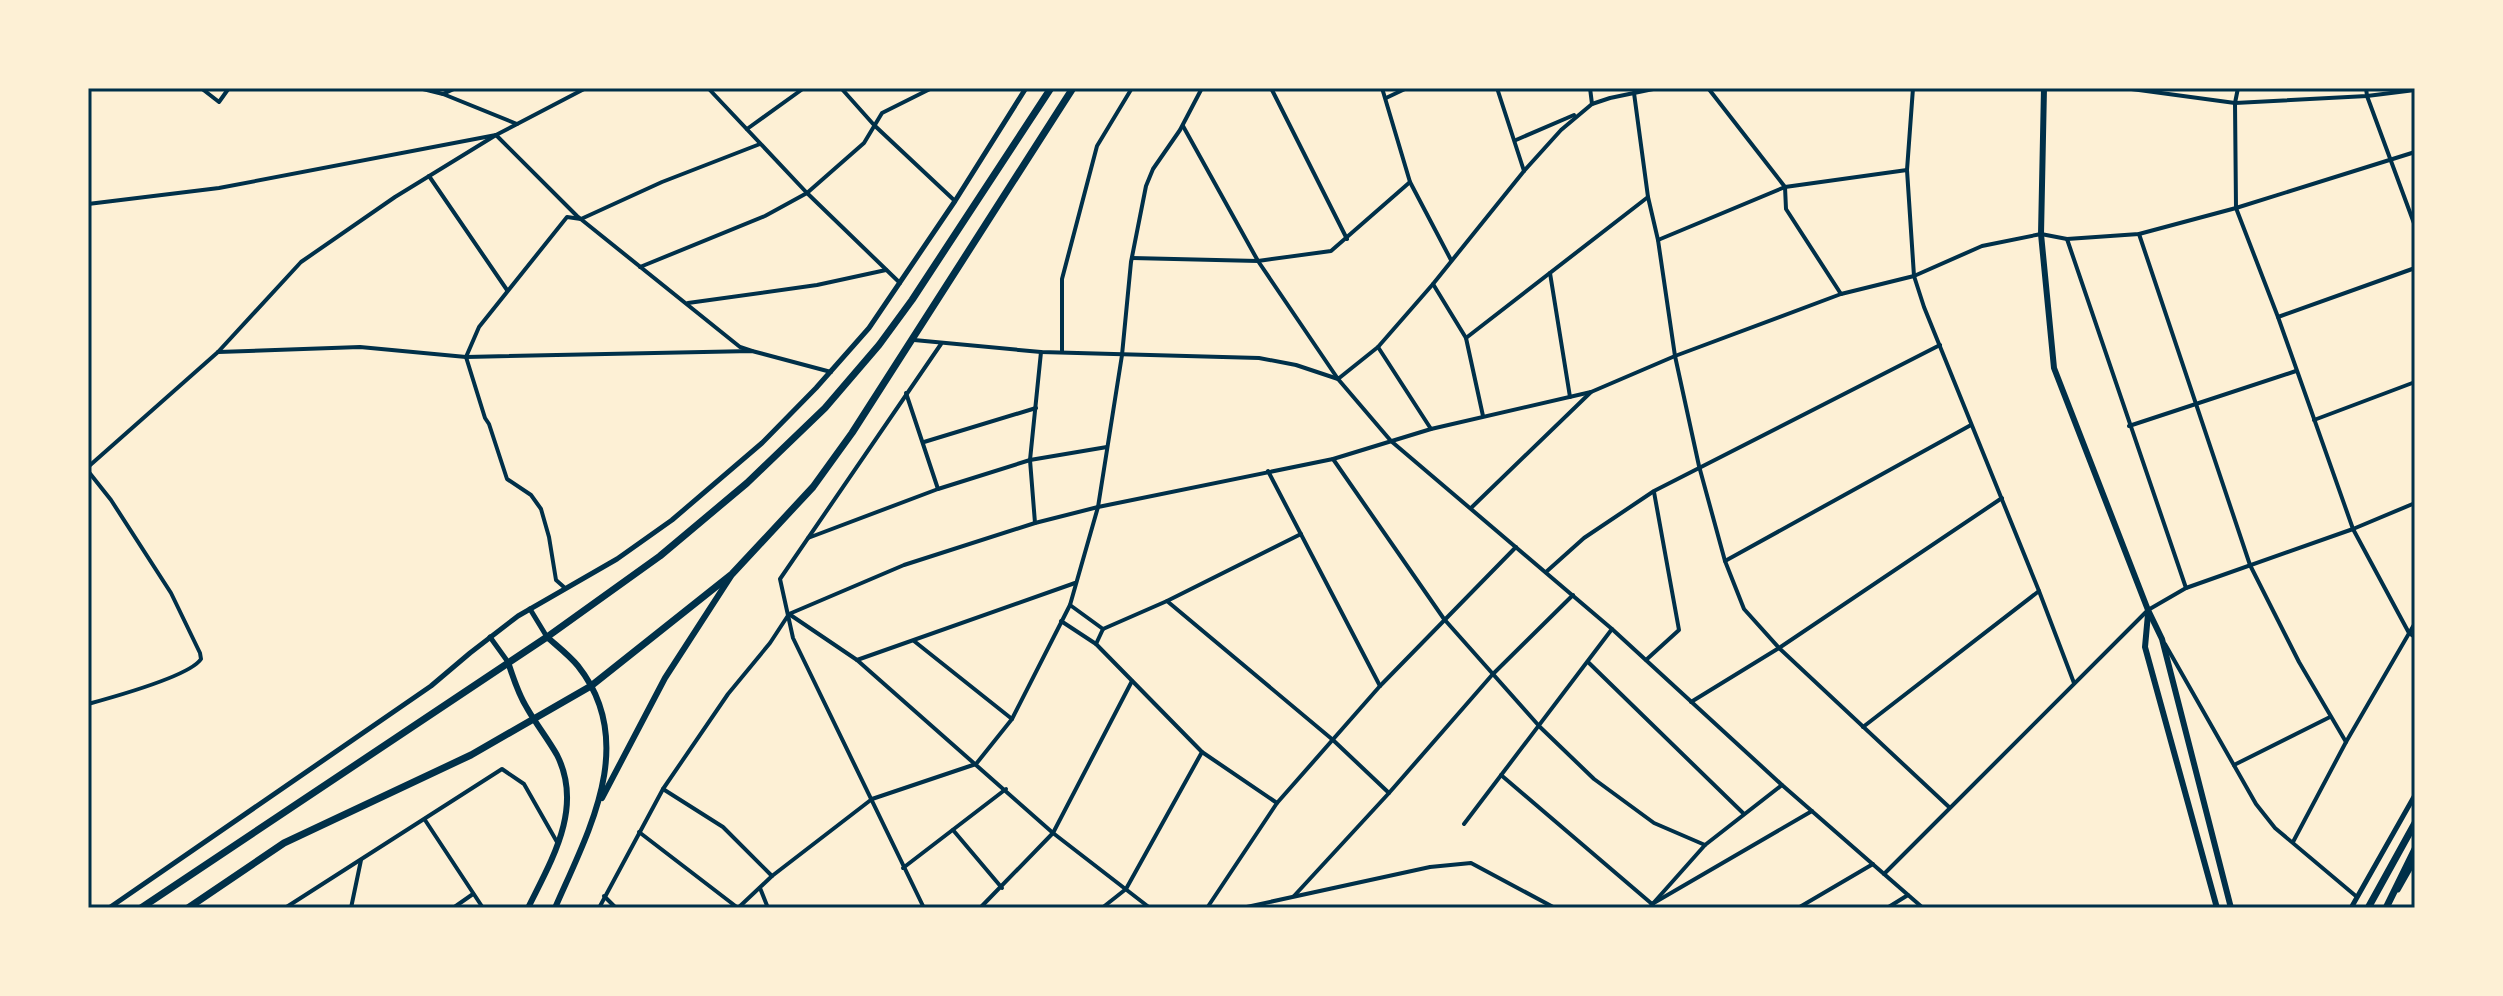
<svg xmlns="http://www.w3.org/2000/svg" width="2503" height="996" font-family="Bitter,serif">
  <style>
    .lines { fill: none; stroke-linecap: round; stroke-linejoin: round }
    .minor { stroke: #003049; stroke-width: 4 }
    .tertiary { stroke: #003049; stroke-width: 5 }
    .secondary { stroke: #003049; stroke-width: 6 }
    .primary { stroke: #003049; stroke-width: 7 }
    .trunk { stroke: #003049; stroke-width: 7 }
    .neatline { fill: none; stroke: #003049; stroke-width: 3 }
  </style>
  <rect width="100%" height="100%" fill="#fdf0d5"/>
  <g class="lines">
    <g class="minor">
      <path d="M201 88 219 102 229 88"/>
      <path d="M419 88 443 94 517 124"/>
      <path d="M708 88 807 193 900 283"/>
      <path d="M841 88 874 125 955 201"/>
      <path d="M1271 88 1347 239"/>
      <path d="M1382 88 1410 182 1451 260"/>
      <path d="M1497 88 1524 171"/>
      <path d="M1590 88 1592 104"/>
      <path d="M1708 88 1785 187 1786 209 1841 294"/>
      <path d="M1913 88 1907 170 1914 276 1924 307 2039 591 2074 683"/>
      <path d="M2124 88 2235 103 2367 96 2415 90"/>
      <path d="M2238 88 2235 103 2236 208 2278 317 2353 529 2409 633 2415 637"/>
      <path d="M2366 88 2367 96 2415 226"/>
      <path d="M1634 93 1648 197 1658 240 1675 356 1699 466 1725 561 1744 609 1779 648 1949 807"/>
      <path d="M443 94 456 88"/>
      <path d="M1386 98 1407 88"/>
      <path d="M1183 126 1258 261 1338 379 1378 347 1433 284 1524 171 1561 130 1592 104 1610 98 1658 88"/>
      <path d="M747 129 804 88"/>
      <path d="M1516 140 1574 115"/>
      <path d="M429 176 507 290"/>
      <path d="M88 204 219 188 496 135 577 216 740 347 752 351"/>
      <path d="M2139 234 2250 565 2299 662 2346 742"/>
      <path d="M2067 239 2186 588"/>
      <path d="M1658 240 1785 187 1907 170"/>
      <path d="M1132 258 1258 261 1331 251 1410 182"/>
      <path d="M640 267 765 216 807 193 864 143 882 113 932 88"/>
      <path d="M1550 273 1570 397"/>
      <path d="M1433 284 1466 338 1483 416"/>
      <path d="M688 303 817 285 886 270"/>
      <path d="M2278 317 2415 268"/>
      <path d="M1466 338 1648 197"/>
      <path d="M914 340 1041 352 1259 358 1296 365 1338 379 1391 441 1612 629 1782 785 1923 908"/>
      <path d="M1378 347 1431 429"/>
      <path d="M218 352 360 347 466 357 752 351 831 372"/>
      <path d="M1062 352V279L1097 146 1132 88"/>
      <path d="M906 393 938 489"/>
      <path d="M2314 420 2415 382"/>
      <path d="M2129 426 2296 371"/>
      <path d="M924 442 1036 408"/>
      <path d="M1333 459 1444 619 1540 727 1594 779 1654 823 1705 845"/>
      <path d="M88 467 218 352 301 262 395 197 496 135 586 88"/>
      <path d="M88 471 111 500 171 593 200 653 201 659C190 676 110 698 88 704"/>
      <path d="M1268 471 1380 686"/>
      <path d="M1471 508 1591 392 1675 356 1841 294 1914 276 1982 246 2041 234 2067 239 2139 234 2236 208 2415 152"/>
      <path d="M1035 523 1030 460 1041 352"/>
      <path d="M808 538 938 489 1030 460 1107 447"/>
      <path d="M1725 561 1971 425"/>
      <path d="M1546 572 1584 538 1654 491 1940 345"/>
      <path d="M565 588 556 580 549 537 541 509 531 495 507 479 489 424 485 418 466 357 479 327 567 217 581 219 662 182 760 144"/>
      <path d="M1167 601 1333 740 1389 793"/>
      <path d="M1070 605 1103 629"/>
      <path d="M789 614 857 660 1053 833 1150 908"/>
      <path d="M1061 621 1096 644 1202 752 1277 803"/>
      <path d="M914 641 1012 719"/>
      <path d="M1096 644 1103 629 1167 601 1301 534"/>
      <path d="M2165 644 2256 804 2275 828 2357 897"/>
      <path d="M857 660 1075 583"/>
      <path d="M1646 660 1679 630 1654 492"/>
      <path d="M1588 662 1743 813"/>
      <path d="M1691 702 1779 648 2002 498"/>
      <path d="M1863 727 2039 591"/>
      <path d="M2234 765 2330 717"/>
      <path d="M1501 775 1652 904"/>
      <path d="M663 789 723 827 772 876"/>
      <path d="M425 820 483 908"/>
      <path d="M1464 824 1612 629"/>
      <path d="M953 830 1002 888"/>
      <path d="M639 832 738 908"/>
      <path d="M2293 842 2346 742 2415 623"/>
      <path d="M903 868 1006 789"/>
      <path d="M1884 874 2148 610 2186 588 2353 529 2415 503"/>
      <path d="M760 888 768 908"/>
      <path d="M604 896 616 908"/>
      <path d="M1294 896 1389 793 1492 675 1573 595"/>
      <path d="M1652 904 1812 811"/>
      <path d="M285 908 502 769 524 784 557 842"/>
      <path d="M351 908 361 860"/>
      <path d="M453 908 473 894"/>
      <path d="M599 908 663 789 728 694 770 643 789 614 904 565 1035 523 1098 507 1333 459 1431 429 1591 392"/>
      <path d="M738 908 772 876 872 799 976 764 1012 719 1070 605 1098 507 1122 355 1131 262 1146 186 1153 169 1180 130 1202 88"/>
      <path d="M924 908 793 638 780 579 941 344"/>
      <path d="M980 908 1053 833 1132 681"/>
      <path d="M1102 908 1126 889 1202 752"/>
      <path d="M1207 908 1277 803 1380 686 1516 547"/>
      <path d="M1242 908 1430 867 1471 863 1555 908"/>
      <path d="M1649 908 1705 845 1782 785"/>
      <path d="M1798 908 1873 864"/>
      <path d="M1887 908 1908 895"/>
    </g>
    <g class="tertiary">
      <path d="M530 609 547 637"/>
      <path d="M490 637 508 662"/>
      <path d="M2398 890 2415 860"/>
      <path d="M109 908 431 686 470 653 518 616 617 559 672 520 762 443 816 388 869 328 955 201 1026 88"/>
      <path d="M2351 908 2415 795"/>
    </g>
    <g class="secondary">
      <path d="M2044 88 2041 234 2054 368 2148 610 2162 639 2231 908"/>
      <path d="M2148 614 2145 647 2217 908"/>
      <path d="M547 637C557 646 569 655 578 666 639 743 588 832 555 908"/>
      <path d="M508 662C513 677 518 694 527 708 536 724 548 739 557 755 584 808 551 861 528 908"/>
      <path d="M602 798 665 678 731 576"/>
    </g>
    <g class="primary">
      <path d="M2368 908 2415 823"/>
      <path d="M2386 908 2415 849"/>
    </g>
    <g class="trunk">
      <path d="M141 908 547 637 660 556 747 483 825 408 879 345 912 300 1051 88"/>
      <path d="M188 908 284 843 471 755 591 686 732 574 813 487 852 433 1073 88"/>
    </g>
  </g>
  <rect width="2503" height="996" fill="none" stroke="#fdf0d5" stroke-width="180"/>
  <rect x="90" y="90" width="2323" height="816" class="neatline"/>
</svg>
